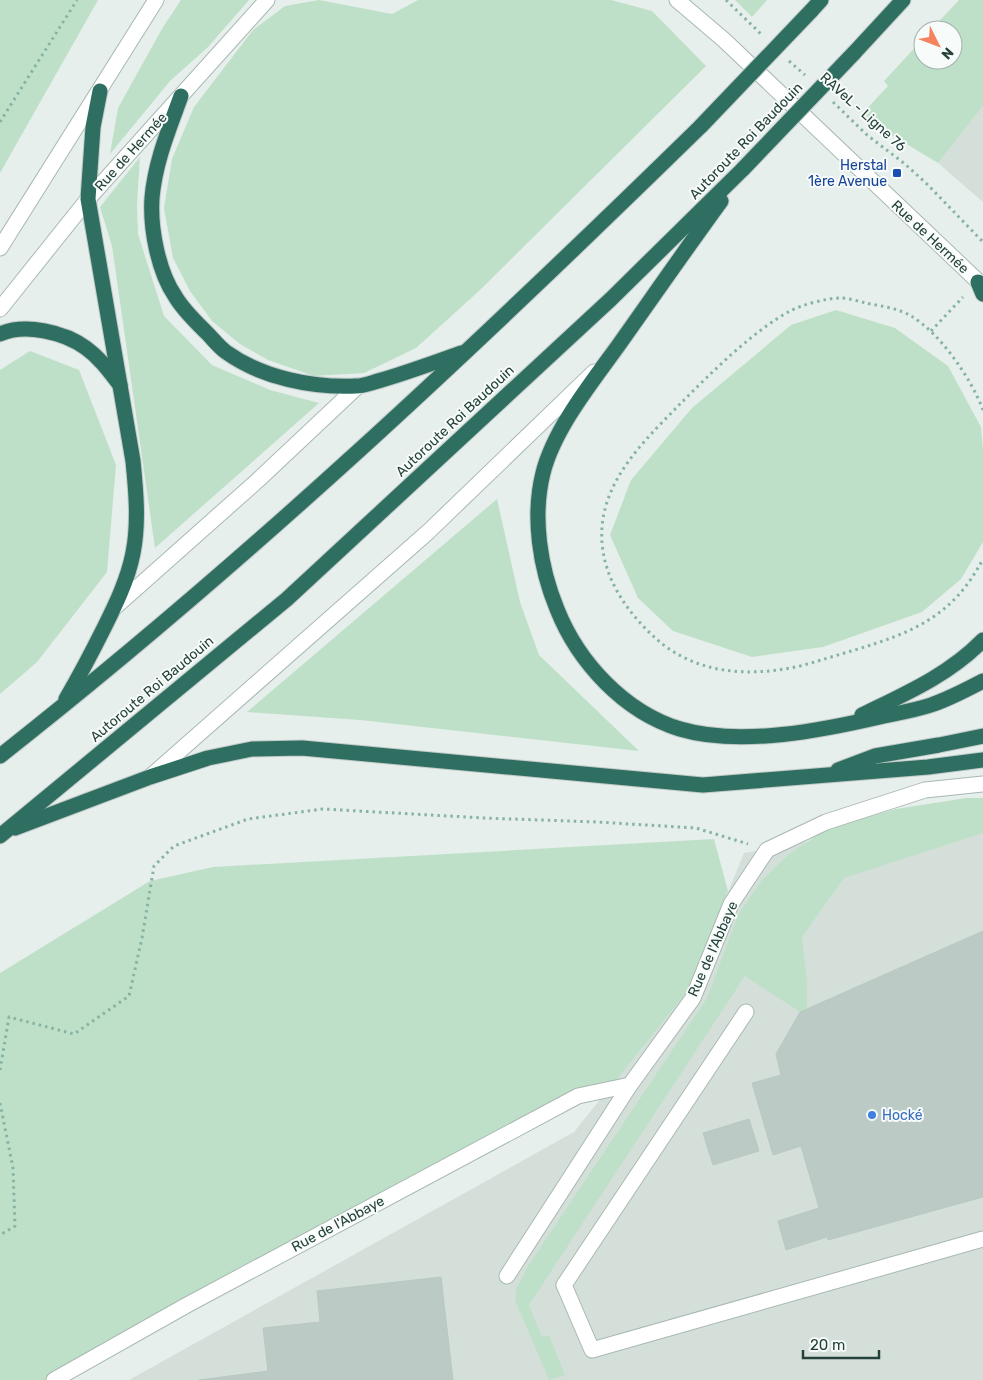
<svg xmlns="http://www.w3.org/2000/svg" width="983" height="1380" font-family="Rubik,sans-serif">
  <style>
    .built { fill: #d4dfda }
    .green { fill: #bfe0c8 }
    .building { fill: #bbcac4; stroke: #b8c9c2 }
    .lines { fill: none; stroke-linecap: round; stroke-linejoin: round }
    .minor-casing { stroke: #a8b8b2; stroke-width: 17 }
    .highway-casing { stroke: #c2cac8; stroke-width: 17 }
    .path { stroke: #86b3a5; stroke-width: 3; stroke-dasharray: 2.5 4; stroke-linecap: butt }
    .minor { stroke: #fff; stroke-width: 15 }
    .highway { stroke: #2f6f62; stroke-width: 15 }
    .highway-bridge-casing { stroke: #c2cac8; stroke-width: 17; stroke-linecap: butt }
    .highway-bridge { stroke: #2f6f62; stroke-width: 15 }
    .transit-dot { fill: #1a4fb4; stroke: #f7fbf9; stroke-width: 2 }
    .shop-dot { fill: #3f7fe0; stroke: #f7fbf9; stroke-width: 2 }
    .labels { text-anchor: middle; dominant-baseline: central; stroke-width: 4; stroke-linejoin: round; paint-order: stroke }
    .street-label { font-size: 14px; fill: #24423a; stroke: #f7fbf9 }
    .transit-label { font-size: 14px; fill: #164399; stroke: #f7fbf9; text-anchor: end }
    .shop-label { font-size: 14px; fill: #366cbe; stroke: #f7fbf9; text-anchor: start }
  </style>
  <rect width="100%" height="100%" fill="#e6efeb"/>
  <g class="built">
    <path d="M983 106V202L938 163Z"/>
    <path d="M983 810V1380H129L574 1132 687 992 744 853Z"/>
  </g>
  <g class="green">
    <path d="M0 0H98L0 173Z"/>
    <path d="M181 0H249L208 47 170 81 110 154 118 108 163 27Z"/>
    <path d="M319 0 392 14 418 0H611L652 11 706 66 479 291 416 348 364 373 314 376 268 360 240 344 212 321 190 291 173 258 164 208 172 159 194 107 253 30 285 6Z"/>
    <path d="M735 0H767L752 17Z"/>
    <path d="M959 0H983V106L938 163 860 116 888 86 884 81 923 39V60H953V30H931Z"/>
    <path d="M140 157 137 204 138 234 164 316 212 365 270 390 319 403 155 548 112 246 100 207Z"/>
    <path d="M836 310 895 328 948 366 981 427 983 450V542L961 579 922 612 823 647 752 657 673 631 638 598 610 535 631 480 692 408 791 325Z"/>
    <path d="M30 351 79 370 116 465 107 572 37 662 0 694V370Z"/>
    <path d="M497 499 520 602 539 655 639 751 360 720 247 712Z"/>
    <path d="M966 798H983V833L844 878 802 937 807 983V1008L800 1012 745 976 529 1305 542 1337 549 1335 565 1375 549 1380 515 1300 517 1287 528 1266 707 998 738 915 761 881 789 854 819 834 852 821 896 809Z"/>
    <path d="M714 839 728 891 687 992 610 1088 578 1096 54 1380H0V973L150 881 213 867Z"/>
  </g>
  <g class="building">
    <path d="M983 931V1197L828 1240 827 1237 786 1250 778 1221 819 1208 801 1146 773 1155 752 1083 781 1075 776 1054 800 1012Z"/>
    <path d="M749 1119 759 1151 713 1165 703 1133Z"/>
    <path d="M441 1277 453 1380H199L268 1371 263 1328 320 1322 317 1291Z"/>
  </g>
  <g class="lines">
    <g class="minor-casing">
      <g id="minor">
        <path d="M677 0 724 40 983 286"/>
        <path d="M0 248 156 0"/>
        <path d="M0 309 88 199 267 0"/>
        <path d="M113 609 257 481 358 386"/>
        <path d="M150 777 428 532 594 372"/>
        <path d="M746 1012 564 1285 592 1350 983 1239"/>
        <path d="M507 1276 630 1085"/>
        <path d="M54 1380 187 1305 578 1096 630 1085 693 998 731 904 767 850 826 822 925 790 983 784"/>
      </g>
    </g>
    <g class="highway-casing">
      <g id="highway">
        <path d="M811 11 821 0"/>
        <path d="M854 53 903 0"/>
        <path d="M181 96C169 129 155 162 152 198 150 228 158 271 175 296 183 310 196 322 207 333 213 339 219 347 226 352 262 378 313 388 356 386 363 386 371 383 378 381 406 373 433 363 461 353"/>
        <path d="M721 201C686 249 652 298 618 346 592 382 554 429 543 473 532 517 540 568 557 609 578 662 624 712 680 729 741 747 824 730 884 716 899 713 916 710 931 705 949 699 966 690 983 681"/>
        <path d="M978 282 983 294"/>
        <path d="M0 334C25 323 64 332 86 348 100 358 110 372 120 385"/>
        <path d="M66 699C80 675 92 652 104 628 116 604 128 579 133 553 139 523 136 491 133 461L88 199 93 127 100 91"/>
        <path d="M862 715C905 694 949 675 983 640"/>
        <path d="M0 756C247 562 477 345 701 126"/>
        <path d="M838 770 875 756 939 745 983 736"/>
        <path d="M15 828 150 777 208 758 252 749 302 748 703 785 928 767 983 760"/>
        <path d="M0 836 287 599 611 299 743 169"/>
      </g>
    </g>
    <g class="path">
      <path d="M726 0 761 34"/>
      <path d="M789 61 805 75"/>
      <path d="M833 102 867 135 905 164 928 185 983 242"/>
      <path d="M0 122 77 0"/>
      <path d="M931 331 963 297"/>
      <path d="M983 410C971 378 940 333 911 316 898 308 880 306 866 303 858 301 848 298 840 298 827 298 801 305 790 311 753 331 712 372 682 402 649 436 606 475 602 527 599 569 621 605 650 633 691 674 746 678 800 666 819 661 837 655 855 650 914 632 953 616 983 559"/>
      <path d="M0 1070 9 1017 74 1034 129 996 142 938 154 866 174 846 248 819 323 809 484 818 597 822 696 828 748 844"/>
      <path d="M0 1103 13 1168 15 1226 0 1235"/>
    </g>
    <use href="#minor" class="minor"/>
    <use href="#highway" class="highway"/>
    <g class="highway-bridge-casing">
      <g id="highway-bridge">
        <path d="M701 126 811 11"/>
        <path d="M743 169 854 53"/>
      </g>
    </g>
    <use href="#highway-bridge" class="highway-bridge"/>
  </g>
  <rect class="transit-dot" x="892" y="168" width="10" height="10" rx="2.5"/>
  <circle class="shop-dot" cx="872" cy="1115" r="5"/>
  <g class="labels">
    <g class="street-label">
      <text transform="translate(863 112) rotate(42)">RAVeL - Ligne 76</text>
      <text transform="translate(746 141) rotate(-46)">Autoroute Roi Baudouin</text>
      <text transform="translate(131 152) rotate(-48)">Rue de Hermée</text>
      <text transform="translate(930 237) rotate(43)">Rue de Hermée</text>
      <text transform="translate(455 421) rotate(-43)">Autoroute Roi Baudouin</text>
      <text transform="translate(152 689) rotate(-40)">Autoroute Roi Baudouin</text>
      <text transform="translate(713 949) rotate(-66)">Rue de l'Abbaye</text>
      <text transform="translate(338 1224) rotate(-28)">Rue de l'Abbaye</text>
    </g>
    <g class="transit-label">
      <text x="887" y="165">Herstal<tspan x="887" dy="16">1ère Avenue</tspan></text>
    </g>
    <g class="shop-label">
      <text x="882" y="1115">Hocké</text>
    </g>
  </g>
  <g transform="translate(938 45) rotate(132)"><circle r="24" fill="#f7fbf9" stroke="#a3b1ad"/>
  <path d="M0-4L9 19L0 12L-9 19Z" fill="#f4845f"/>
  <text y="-8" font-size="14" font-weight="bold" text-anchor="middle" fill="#24423a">N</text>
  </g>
  <path d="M803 1350v8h76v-8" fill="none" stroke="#24423a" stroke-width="2.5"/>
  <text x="810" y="1350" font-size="15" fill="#24423a" stroke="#f7fbf9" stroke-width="4" paint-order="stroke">20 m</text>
</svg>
